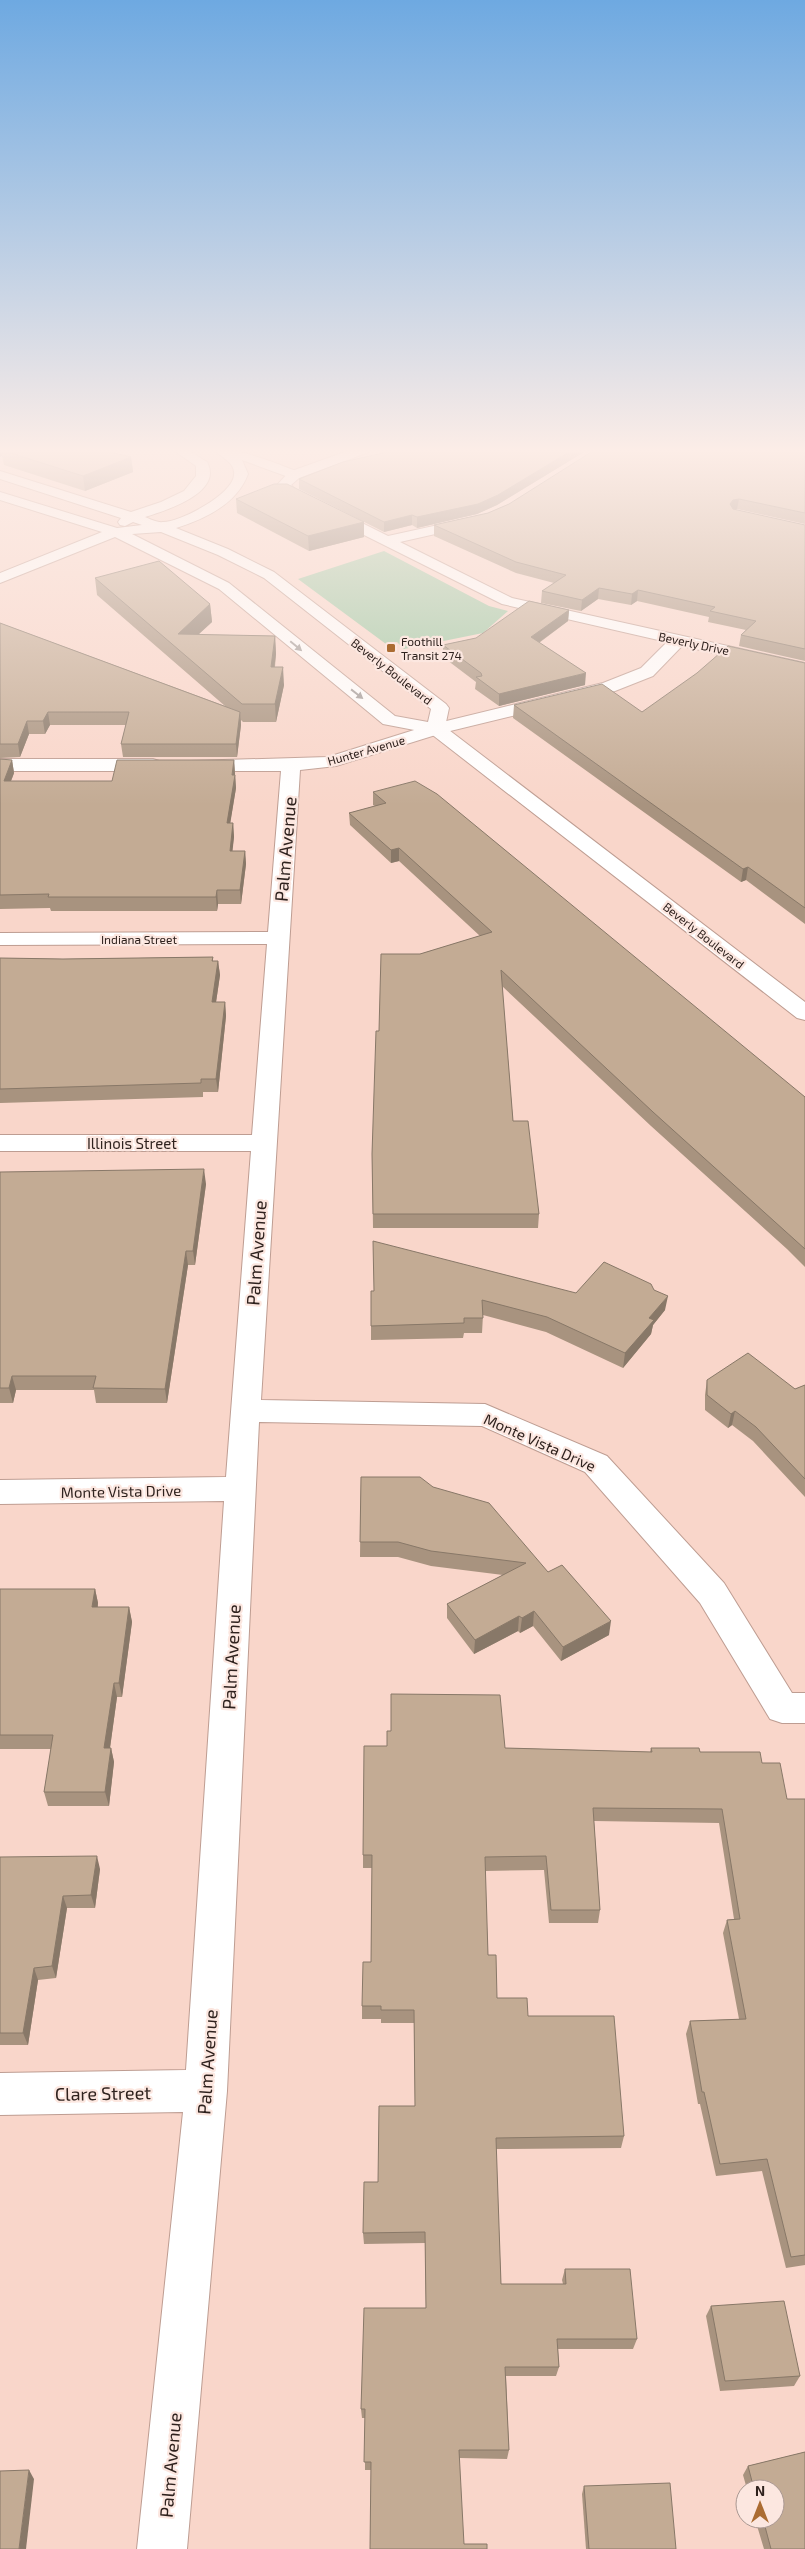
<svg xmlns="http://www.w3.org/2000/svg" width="805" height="2549" font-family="'Exo 2',sans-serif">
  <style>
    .green { fill: #9bc7a2 }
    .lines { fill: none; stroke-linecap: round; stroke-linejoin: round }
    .minor-casing { stroke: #be9d92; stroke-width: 2 }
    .major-casing { stroke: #be9d92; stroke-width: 2 }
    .minor { fill: #fff; fill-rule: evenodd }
    .major { fill: #fff; fill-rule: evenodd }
    .wall { fill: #a8937f }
    .shaded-wall { fill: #887868 }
    .building { fill: #c3ab94; stroke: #887868 }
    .oneway { fill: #a19c9a }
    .poi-dot { fill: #ab6c32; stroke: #fce7e0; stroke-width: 2 }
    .labels { text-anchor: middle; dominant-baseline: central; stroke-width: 4.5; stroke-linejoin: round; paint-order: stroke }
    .far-poi-label { font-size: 12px; fill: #2f221e; stroke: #fce7e0; text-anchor: start }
    .far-street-label { font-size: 12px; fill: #2f221e; stroke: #fce7e0 }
    .street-label { font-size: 15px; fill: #2f221e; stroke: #fce7e0 }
    .near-street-label { font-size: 18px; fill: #2f221e; stroke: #fce7e0 }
  </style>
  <rect width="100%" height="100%" fill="#f9d6ca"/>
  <path class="green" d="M384 551 489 606 508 611 483 633 404 649 397 642 386 644 298 579Z"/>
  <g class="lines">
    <g class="minor-casing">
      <g id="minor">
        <path d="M353 449H370L369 452 299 478 291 485 296 490 388 536 470 518 475 519 477 522 475 525 400 542 512 598 805 663V673L682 646 653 676 615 691 442 733 336 766 300 770 261 1400 485 1404 607 1456 724 1583 792 1693H805V1723H782L770 1719 700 1603 585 1472 482 1426 259 1422 227 2091 187 2549H137L183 2112 0 2115V2073L186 2070 224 1501 0 1504V1480L226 1477 251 1151H0V1135H252L267 944 0 945V933L268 932 281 771H196L190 769 187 765 190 761 328 757 430 725 603 683 641 668 667 642 502 604 286 496 277 485 289 472Z"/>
        <path d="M0 759H153L159 761 162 765 159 769 153 771H0Z"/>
      </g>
    </g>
    <g class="major-casing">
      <path id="major" d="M172 449H186L207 462C224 493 164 511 145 517 150 519 158 523 163 522 181 522 233 494 234 475 236 462 220 458 215 449 243 449 272 462 299 472L301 475 299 478 294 479 242 460 248 474C237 504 205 519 176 528L228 549 274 572 446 704 449 708 445 727 805 1002V1020L797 1018 430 733 383 724 219 589 115 537 0 583V573L102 532 0 500V492L117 528 142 525 133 522 125 526 120 525 118 522 121 518 0 479V471L131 512 161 502 184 491 196 476V466ZM161 532 218 555 264 578 431 709 428 722 395 716 229 583 132 534Z"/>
    </g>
    <use href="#minor" class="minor"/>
    <use href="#major" class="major"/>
  </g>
  <g class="wall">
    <path d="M0 449 131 457 133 472 85 491 4 465 2 456Z"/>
    <path d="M384 449H589L497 505 477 514 417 528 412 525 384 532 299 489V479L384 453Z"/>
    <path d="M805 449V524L737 509 735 510 805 525V661L739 646 741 635 746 630 708 622 709 617 637 601 631 605 598 599 581 611 541 603 542 591 554 583 516 573 434 536V525L488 513 509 504Z"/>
    <path d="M236 499 364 522V537L309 551 237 513Z"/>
    <path d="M95 578 210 604 212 622 198 635 275 636 276 654 275 667 284 685 276 722H243L241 720V725L237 757H123L121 744 126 725H50L45 734H29L20 757 0 758V623L225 706 97 595Z"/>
    <path d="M569 610 568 621 539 643 585 685 499 706 475 689 476 682 443 657V645L476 638Z"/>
    <path d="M805 663V924L746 880 741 882 513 718 514 705 642 712Z"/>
    <path d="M0 759 12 760 14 773 11 781H112L234 760 236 788 230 823H233L234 837 232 851H245L246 864 241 904H218L217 911H51L50 908 0 909Z"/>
    <path d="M373 792 805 1097V1267L787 1249 651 1126 502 986 513 1121 539 1214 538 1228H373L372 1154 379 1031 420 954 480 936 399 861 391 863 350 825 349 813 375 806 373 805Z"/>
    <path d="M213 957V961H218L220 975 216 1002H225L226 1016 218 1092H203V1097L0 1103V958L63 959Z"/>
    <path d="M0 1172 206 1184 195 1265H188L167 1403H96L94 1390H16L13 1403H0Z"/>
    <path d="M654 1290 665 1310 653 1325 651 1334 623 1368 546 1332 483 1315 482 1333H464L463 1338 371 1340V1291L576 1293Z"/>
    <path d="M707 1380 795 1389 805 1385V1497L753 1441 732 1425 728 1428 705 1410V1395Z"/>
    <path d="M361 1477 548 1572 609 1635 561 1661 533 1626 520 1633 518 1631 474 1654 447 1618V1604L503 1575 431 1566 398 1557H360Z"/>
    <path d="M0 1589H95L98 1603V1607H129L132 1622 122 1697H117L110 1748H111L114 1762 109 1806H48L44 1792 51 1749H0Z"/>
    <path d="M387 1746 505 1748 650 1752 651 1748 700 1752 762 1763 787 1799H805V2265L786 2268 762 2171 716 2176 700 2104H698L686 2034 690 2021 739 2019 723 1933 727 1920 734 1919 719 1823 594 1821 600 1910 598 1923H549L544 1870 485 1871 488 1955 497 1998 528 2016 624 2136 621 2148 496 2149 501 2284H563L562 2280 565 2269 637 2339 633 2349H558L559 2367 556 2376H506L509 2450 507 2459 460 2458 370 2549 371 2470H365V2418H362L361 2409 426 2308 425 2243 364 2244 363 2233 378 2182 415 2106 414 2023H381V2019H362V2006L371 1962 372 1868H363V1855Z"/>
    <path d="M0 1857 100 1869 95 1908H67L56 1978 38 1980 28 2045H0Z"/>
    <path d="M711 2306 800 2376 794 2386 720 2391 706 2316Z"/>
    <path d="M805 2452V2549H764L755 2519H775V2489H747L743 2475 748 2466Z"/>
    <path d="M584 2486 676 2549H586L582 2494Z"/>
  </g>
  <g class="shaded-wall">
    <path d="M0 449H6L1 450 2 456 0 457Z"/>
    <path d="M574 449H589L497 505 477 514 417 528V517Z"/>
    <path d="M131 457 133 472 85 491 83 476Z"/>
    <path d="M739 499 737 509 732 510 730 504 733 500Z"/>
    <path d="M412 515V525L384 532V522Z"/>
    <path d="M364 522V537L309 551 308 536Z"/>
    <path d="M599 588 598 599 581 611 582 600Z"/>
    <path d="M638 590 637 601 631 605 632 594Z"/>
    <path d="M210 604 212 622 180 651 178 634Z"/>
    <path d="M569 610 568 621 530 649 531 637Z"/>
    <path d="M275 636 276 654 272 685 271 667Z"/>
    <path d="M283 667 284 685 276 722 275 704Z"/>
    <path d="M586 673 585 685 499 706V694Z"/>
    <path d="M48 712 50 725 45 734 43 721Z"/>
    <path d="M240 712 241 725 237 757 236 744Z"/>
    <path d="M27 721 29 734 20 757 18 744Z"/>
    <path d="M12 760 14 773 6 794 4 781Z"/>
    <path d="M234 760 236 788 228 837 227 823Z"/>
    <path d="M233 823 234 837 231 865 230 851Z"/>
    <path d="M399 848V861L391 863V850Z"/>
    <path d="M245 851 246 864 241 904 240 890Z"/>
    <path d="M748 867 746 880 741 882 743 869Z"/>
    <path d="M217 890 218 904 217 911 216 897Z"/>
    <path d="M218 961 220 975 214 1016 212 1002Z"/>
    <path d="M225 1002 226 1016 218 1092 216 1079Z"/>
    <path d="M204 1169 206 1184 195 1265 193 1251Z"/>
    <path d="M186 1251 188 1265 167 1403 165 1389Z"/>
    <path d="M668 1296 665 1310 653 1325 651 1334 623 1368 625 1353 649 1318Z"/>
    <path d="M12 1376 16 1390 13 1403 9 1388Z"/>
    <path d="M735 1411 732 1425 728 1428 731 1414Z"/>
    <path d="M95 1589 98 1603 95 1622 92 1607Z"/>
    <path d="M129 1607 132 1622 122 1697 119 1683Z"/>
    <path d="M534 1611 533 1626 520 1633 522 1618Z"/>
    <path d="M519 1616 518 1631 474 1654 475 1640Z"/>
    <path d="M611 1621 609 1635 561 1661 563 1647Z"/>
    <path d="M114 1683 117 1697 108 1762 104 1748Z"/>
    <path d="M111 1748 114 1762 109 1806 105 1792Z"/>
    <path d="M97 1856 100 1869 95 1908 91 1895Z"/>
    <path d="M63 1896 67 1908 56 1978 52 1966Z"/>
    <path d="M34 1968 38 1980 28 2045 23 2033Z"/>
    <path d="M29 2470 34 2479 26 2549H19Z"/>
  </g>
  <g class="building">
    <path d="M2 449H97L131 457 83 476 1 450Z"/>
    <path d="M387 449H574L498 495 478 504 417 517 412 515 384 522 299 479 343 462 392 451Z"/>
    <path d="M596 449H805V513L739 499 733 500 730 504 733 509 805 525V649L741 635 756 621 710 611 715 607 638 590 632 594 599 588 582 600 542 591 566 575 516 562 434 525 488 513 509 504Z"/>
    <path d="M274 484H287L364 522 308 536 236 499Z"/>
    <path d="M159 561 210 604 178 634 275 636 271 667H283L275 704H242L95 578Z"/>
    <path d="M529 601 569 610 531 637 586 673 499 694 476 677 482 676 481 673 443 645 476 638Z"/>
    <path d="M0 623 240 712 236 744H121L129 712H48L43 721H27L18 744H0Z"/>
    <path d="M728 646 805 663V908L748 867 743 869 514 705 602 684 642 712 697 673Z"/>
    <path d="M0 759 12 760 4 781H112L117 760H234L232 775H235L227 823H233L230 851H245L240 890H217L216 897H48L49 894 0 895Z"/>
    <path d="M415 781 437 794 805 1097V1249L653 1112 501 970 513 1121H528L539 1214H373L372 1154 376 1031H379L381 954H420L492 932 399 848 391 850 349 813 386 803 373 792Z"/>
    <path d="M213 957 212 961H218L212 1002H225L216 1079H201V1083L0 1089V958L63 959Z"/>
    <path d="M204 1169 193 1251H186L165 1389 93 1388 96 1376H12L9 1388H0V1172Z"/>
    <path d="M373 1241 576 1293 604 1262 651 1284 654 1290 668 1296 649 1318 654 1320 625 1353 547 1317 482 1300 483 1318H464V1323L371 1326V1291H374Z"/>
    <path d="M748 1353 795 1389 805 1385V1479L756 1427 735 1411 731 1414 707 1395V1380Z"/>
    <path d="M361 1477H420L433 1487 489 1503 548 1572 562 1565 611 1621 563 1647 534 1611 522 1618 519 1616 475 1640 447 1604 526 1563 431 1551 398 1542H360Z"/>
    <path d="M0 1589H95L92 1607H129L119 1683H114L104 1748H111L105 1792H44L53 1735H0Z"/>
    <path d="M391 1694 500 1695 505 1748 652 1752 651 1748H699L700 1752H760L762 1763H780L787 1799H805V2255L791 2257 767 2159 720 2164 704 2092H702L690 2021 746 2019 727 1920 740 1919 722 1809 593 1808 600 1910H551L546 1856 485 1857 488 1955H496L497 1998H527L528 2016H614L624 2136 496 2138 501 2284H566L565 2269H630L637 2339H557L559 2367H505L509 2450H459L464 2544H487V2549H370L371 2462H364L365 2409H361L364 2308H426L425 2232 363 2233 364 2182H378L379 2106H415L414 2010H381V2006H362L363 1962H371L372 1855H363L364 1746H387V1731H391Z"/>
    <path d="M97 1856 91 1895 63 1896 52 1966 34 1968 23 2033H0V1857Z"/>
    <path d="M784 2301 800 2376 725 2381 711 2306Z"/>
    <path d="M805 2452V2549H771L763 2519H775V2489H754L748 2466Z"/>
    <path d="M29 2470 19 2549H0V2471Z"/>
    <path d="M670 2483 676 2549H589L584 2486Z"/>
  </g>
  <defs><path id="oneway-solid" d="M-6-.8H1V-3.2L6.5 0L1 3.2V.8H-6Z" transform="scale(1.25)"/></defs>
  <g class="oneway">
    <use href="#oneway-solid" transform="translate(296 646) rotate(40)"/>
    <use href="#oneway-solid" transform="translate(357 694) rotate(38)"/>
  </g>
  <linearGradient id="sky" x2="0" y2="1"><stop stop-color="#6ea9e1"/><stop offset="0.56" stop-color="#fcede7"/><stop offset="1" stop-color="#fcede7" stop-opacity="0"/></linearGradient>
  <rect width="805" height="805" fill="url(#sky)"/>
  <rect class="poi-dot" x="386" y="643" width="10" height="10" rx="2.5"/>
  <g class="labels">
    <g class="far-poi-label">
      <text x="401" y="641">Foothill<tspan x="401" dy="14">Transit 274</tspan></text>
    </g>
    <g class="far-street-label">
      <text transform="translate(694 643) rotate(12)">Beverly Drive</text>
      <text transform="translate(392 671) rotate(38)">Beverly Boulevard</text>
      <text transform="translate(366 750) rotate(-16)">Hunter Avenue</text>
      <text transform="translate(704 935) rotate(38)">Beverly Boulevard</text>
      <text x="139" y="939">Indiana Street</text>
    </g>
    <g class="street-label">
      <text x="132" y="1143">Illinois Street</text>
      <text transform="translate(540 1442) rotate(24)">Monte Vista Drive</text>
      <text transform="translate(121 1491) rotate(-1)">Monte Vista Drive</text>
    </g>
    <g class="near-street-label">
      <text transform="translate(285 849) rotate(-85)">Palm Avenue</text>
      <text transform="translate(256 1253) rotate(-86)">Palm Avenue</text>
      <text transform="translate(231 1657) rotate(-87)">Palm Avenue</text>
      <text transform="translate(207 2062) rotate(-86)">Palm Avenue</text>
      <text transform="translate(103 2093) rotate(-1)">Clare Street</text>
      <text transform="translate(170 2465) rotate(-85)">Palm Avenue</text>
    </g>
  </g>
  <g transform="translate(760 2504)"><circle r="24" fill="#fce7e0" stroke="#aa9892"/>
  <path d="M0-4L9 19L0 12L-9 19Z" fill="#ab6c32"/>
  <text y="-8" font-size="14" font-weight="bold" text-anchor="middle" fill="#2f221e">N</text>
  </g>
</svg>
